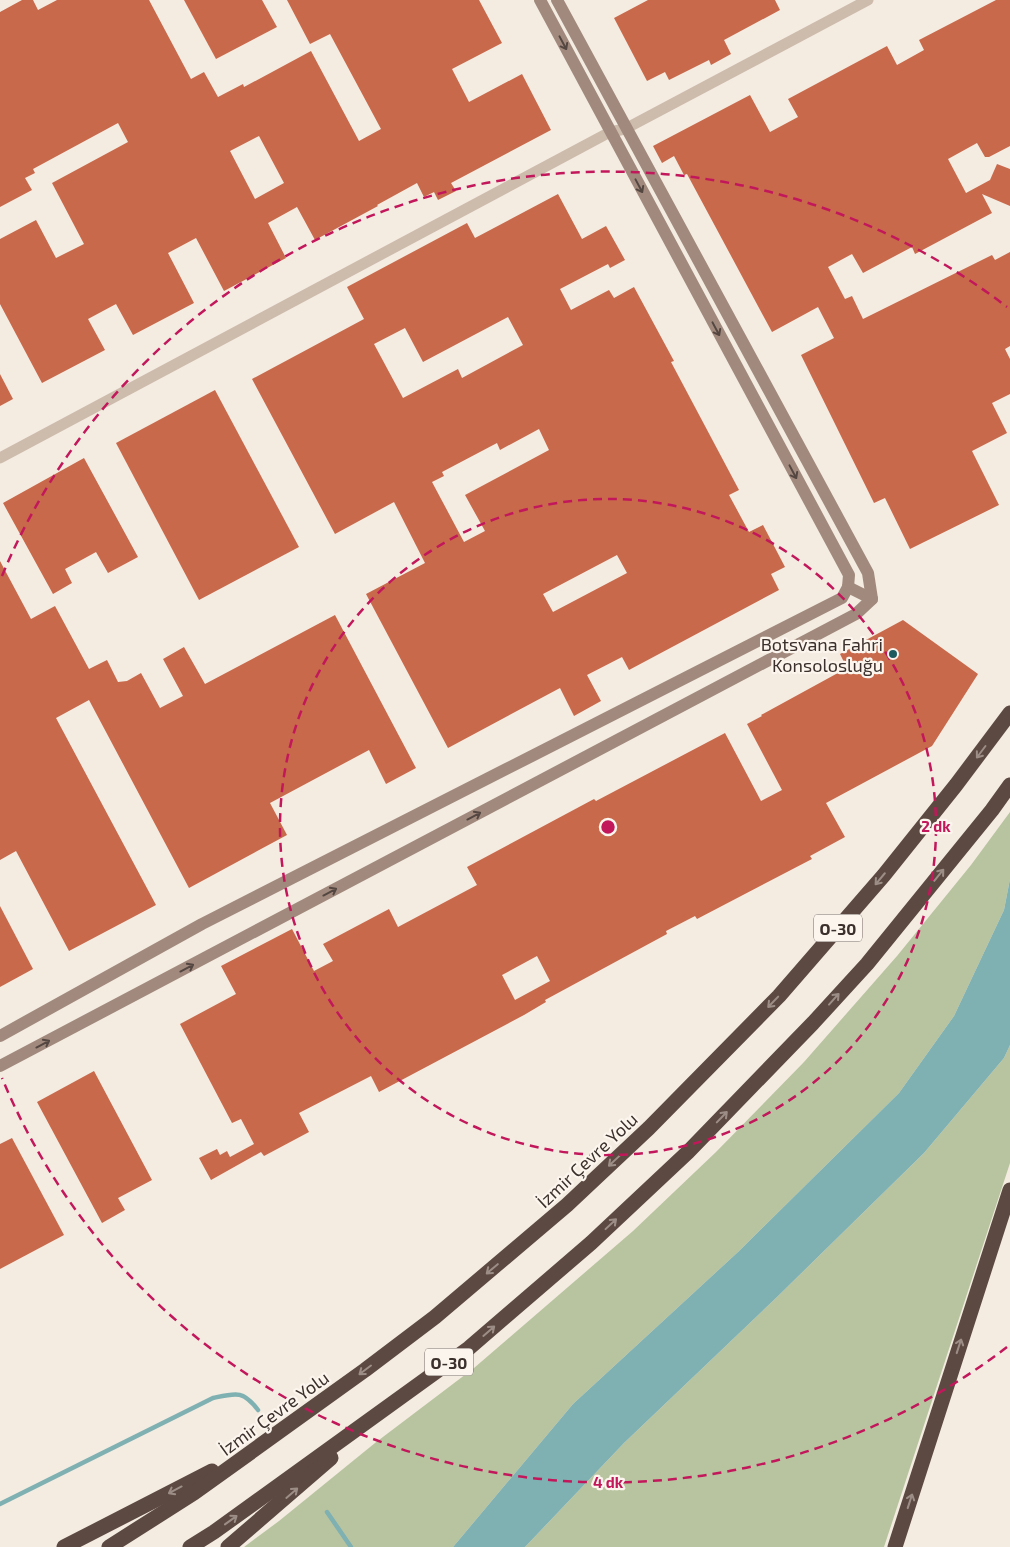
<svg xmlns="http://www.w3.org/2000/svg" width="1010" height="1547" font-family="'Exo 2',sans-serif">
  <style>
    .green { fill: #b8c4a0 }
    .water { fill: #7fb0b2 }
    .lines { fill: none; stroke-linecap: round; stroke-linejoin: round }
    .stream { stroke: #7fb0b2; stroke-width: 4.5 }
    .building { fill: #c8694b; fill-rule: evenodd }
    .street { stroke: #cdbbac; stroke-width: 11 }
    .secondary { stroke: #a18a7d; stroke-width: 12 }
    .highway { stroke: #5c4a42; stroke-width: 15 }
    .oneway { stroke: #544640 }
    .oneway2 { stroke: #9c8e87 }
    .ring { fill: none; stroke: #c2185b; stroke-width: 2.5; stroke-dasharray: 9 6 }
    .poi-dot { fill: #1f5a5e; stroke: #fbf5ee; stroke-width: 2 }
    .labels { text-anchor: middle; dominant-baseline: central; stroke-width: 4.5; stroke-linejoin: round; paint-order: stroke }
    .shield { fill: #fbf5ee; stroke: #756b66; stroke-width: 1 }
    .shield-label { font-size: 16px; font-weight: bold; fill: #3b302b }
    .poi-label { font-size: 18px; fill: #3b302b; stroke: #fbf5ee; text-anchor: end }
    .street-label { font-size: 18px; fill: #3b302b; stroke: #fbf5ee }
    .centre { fill: #c2185b; stroke: #fbf5ee; stroke-width: 2.5 }
    .ring-label { font-size: 15px; text-anchor: middle; font-weight: bold; fill: #c2185b; stroke: #fbf5ee; stroke-width: 4.5; stroke-linejoin: round; paint-order: stroke }
  </style>
  <rect width="100%" height="100%" fill="#f4ebe1"/>
  <g class="green">
    <path d="M1010 812V879L1004 910 954 1016 899 1093 738 1252 573 1404 453 1547H244L279 1521 375 1443 474 1368 633 1231 716 1152 804 1062 897 956 971 865Z"/>
    <path d="M1010 1045V1163L884 1547H525L624 1443 776 1298 924 1153 1004 1058Z"/>
  </g>
  <path class="water" d="M1010 879V1045L1004 1058 924 1153 776 1298 624 1443 525 1547H453L573 1404 738 1252 899 1093 954 1016 1004 910Z"/>
  <g class="lines">
    <g class="stream">
      <path d="M0 1504 213 1398C236 1393 243 1390 258 1410"/>
      <path d="M327 1512 351 1547"/>
    </g>
  </g>
  <g class="building">
    <path d="M22 0H33L38 10 57 0H149L191 79 204 72 218 97 243 84 244 87 311 51 359 141 381 129 330 34 310 44 287 0H479L502 43 452 69 469 102 522 74 551 130 451 183 456 191 438 200 434 192 424 197 417 183 377 205 378 206 315 240 297 207 268 223 286 258 224 291 196 238 168 253 194 303 133 335 116 304 88 319 105 350 42 383 0 304V239L36 220 56 258 84 244 52 183 128 142 118 123 33 169 35 173 25 178 32 190 0 207V12ZM259 136 284 183 255 199 230 151Z"/>
    <path d="M184 0H262L277 27 216 59Z"/>
    <path d="M648 0H775L780 10 724 40 731 54 711 65 709 60 669 80 665 72 647 81 614 18Z"/>
    <path d="M996 0H1010V146L989 157H985L977 143 948 159 966 193 990 180 997 164 1010 169V206L982 194 992 213 915 254 912 247 863 273 852 254 828 267 845 299 852 296 863 319 992 255 995 260 1010 252V346L1005 349 1010 359V394L992 403 1007 433 972 451 999 505 910 549 885 498 874 503 801 355 834 338 818 307 772 332 687 174 684 175 674 156 662 163 653 146 750 95 770 132 798 117 788 99 887 46 897 65 924 50 919 40Z"/>
    <path d="M558 194 582 239 606 226 625 260 610 268 608 264 560 289 571 310 609 290 614 298 634 287 674 361 671 362 739 490 729 495 749 532 763 525 785 567 771 574 779 590 629 670 622 657 587 675 601 701 574 716 560 688 448 748 366 594 425 563 394 502 335 534 252 379 364 319 347 287 467 223 475 238ZM508 317 523 345 462 378 458 369 403 398 374 344 405 328 423 362ZM539 429 549 450 465 495 485 531 464 542 432 482 444 476 442 472 497 443 500 450ZM617 555 627 573 553 612 543 594Z"/>
    <path d="M0 374 13 399 0 406Z"/>
    <path d="M215 390 299 547 199 600 116 443Z"/>
    <path d="M84 458 138 557 108 573 96 552 65 569 72 583 53 594 3 503Z"/>
    <path d="M0 561 31 619 55 606 89 669 107 660 118 682 127 681 141 673 160 708 183 696 163 659 184 647 205 684 335 615 416 768 386 784 369 750 270 803 287 835 189 888 89 700 56 718 156 905 69 951 16 851 0 860Z"/>
    <path d="M903 620 978 674 932 746 826 803 845 837 810 856 812 859 697 919 695 916 666 931 667 934 545 1000 546 1002 524 1015 379 1092 371 1076 299 1113 309 1132 264 1156 261 1152 211 1180 199 1158 217 1149 220 1155 227 1151 230 1157 254 1144 241 1119 232 1123 180 1024 236 994 221 966 292 929 314 971 333 961 323 944 389 909 398 927 477 885 467 867 594 799 596 801 725 733 761 801 782 790 747 724 762 716 761 715 847 668 840 654ZM537 956 550 981 515 1000 502 975Z"/>
    <path d="M0 906 33 969 0 987Z"/>
    <path d="M94 1071 152 1180 118 1198 125 1210 102 1223 37 1102Z"/>
    <path d="M12 1138 64 1235 0 1269V1144Z"/>
  </g>
  <g class="lines">
    <path class="street" d="M0 458 610 132 625 129 868 0"/>
    <g class="secondary">
      <path d="M848 587 872 599"/>
      <path d="M0 1036 202 924 842 598 848 587 849 575 540 0"/>
      <path d="M0 1066 856 614 872 599 868 573 557 0"/>
    </g>
    <g class="highway">
      <path d="M64 1547 212 1471"/>
      <path d="M109 1547 194 1493 365 1370 435 1317 567 1205 649 1128 779 996 884 875 956 785 1010 713"/>
      <path d="M190 1547 214 1532 469 1348 591 1243 688 1152 813 1023 867 964 992 810 1010 785"/>
      <path d="M228 1547 331 1458"/>
      <path d="M895 1547 1010 1190"/>
    </g>
  </g>
  <defs><path id="oneway-shaft" d="M-6 0H5M1.5-3L5.5 0L1.5 3" fill="none" stroke-width="1.6" stroke-linecap="round" stroke-linejoin="round" transform="scale(1.25)"/></defs>
  <g class="oneway">
    <use href="#oneway-shaft" transform="translate(563 43) rotate(62)"/>
    <use href="#oneway-shaft" transform="translate(639 186) rotate(62)"/>
    <use href="#oneway-shaft" transform="translate(716 329) rotate(62)"/>
    <use href="#oneway-shaft" transform="translate(793 472) rotate(62)"/>
    <use href="#oneway-shaft" transform="translate(474 816) rotate(-28)"/>
    <use href="#oneway-shaft" transform="translate(330 892) rotate(-28)"/>
    <use href="#oneway-shaft" transform="translate(187 968) rotate(-28)"/>
    <use href="#oneway-shaft" transform="translate(43 1044) rotate(-28)"/>
  </g>
  <g class="oneway2">
    <use href="#oneway-shaft" transform="translate(981 752) rotate(127)"/>
    <use href="#oneway-shaft" transform="translate(939 875) rotate(-51)"/>
    <use href="#oneway-shaft" transform="translate(880 879) rotate(130)"/>
    <use href="#oneway-shaft" transform="translate(834 999) rotate(-48)"/>
    <use href="#oneway-shaft" transform="translate(773 1002) rotate(134)"/>
    <use href="#oneway-shaft" transform="translate(722 1117) rotate(-46)"/>
    <use href="#oneway-shaft" transform="translate(614 1161) rotate(137)"/>
    <use href="#oneway-shaft" transform="translate(611 1224) rotate(-43)"/>
    <use href="#oneway-shaft" transform="translate(492 1269) rotate(140)"/>
    <use href="#oneway-shaft" transform="translate(489 1331) rotate(-41)"/>
    <use href="#oneway-shaft" transform="translate(959 1346) rotate(-72)"/>
    <use href="#oneway-shaft" transform="translate(365 1370) rotate(143)"/>
    <use href="#oneway-shaft" transform="translate(175 1490) rotate(152)"/>
    <use href="#oneway-shaft" transform="translate(292 1493) rotate(-41)"/>
    <use href="#oneway-shaft" transform="translate(910 1501) rotate(-72)"/>
    <use href="#oneway-shaft" transform="translate(231 1520) rotate(-36)"/>
  </g>
  <g class="ring">
    <circle cx="608" cy="827" r="328"/>
    <path d="M1007 1347A656 656 0 0 1 2 1078M2 576A656 656 0 0 1 1007 307"/>
  </g>
  <circle class="poi-dot" cx="893" cy="654" r="5"/>
  <g class="labels">
    <g class="shield">
      <rect x="814" y="914.5" width="48" height="27" rx="4"/>
      <rect x="425" y="1348.5" width="48" height="27" rx="4"/>
    </g>
    <g class="shield-label">
      <text x="838" y="928">O-30</text>
      <text x="449" y="1362">O-30</text>
    </g>
    <g class="poi-label">
      <text x="883" y="644">Botsvana Fahri<tspan x="883" dy="21">Konsolosluğu</tspan></text>
    </g>
    <g class="street-label">
      <text transform="translate(587 1160) rotate(-43)">İzmir Çevre Yolu</text>
      <text transform="translate(274 1413) rotate(-36)">İzmir Çevre Yolu</text>
    </g>
  </g>
  <circle cx="608" cy="827" r="8" class="centre"/>
  <g class="ring-label">
    <text x="936" y="832">2 dk</text>
    <text x="608" y="1488">4 dk</text>
  </g>
</svg>
